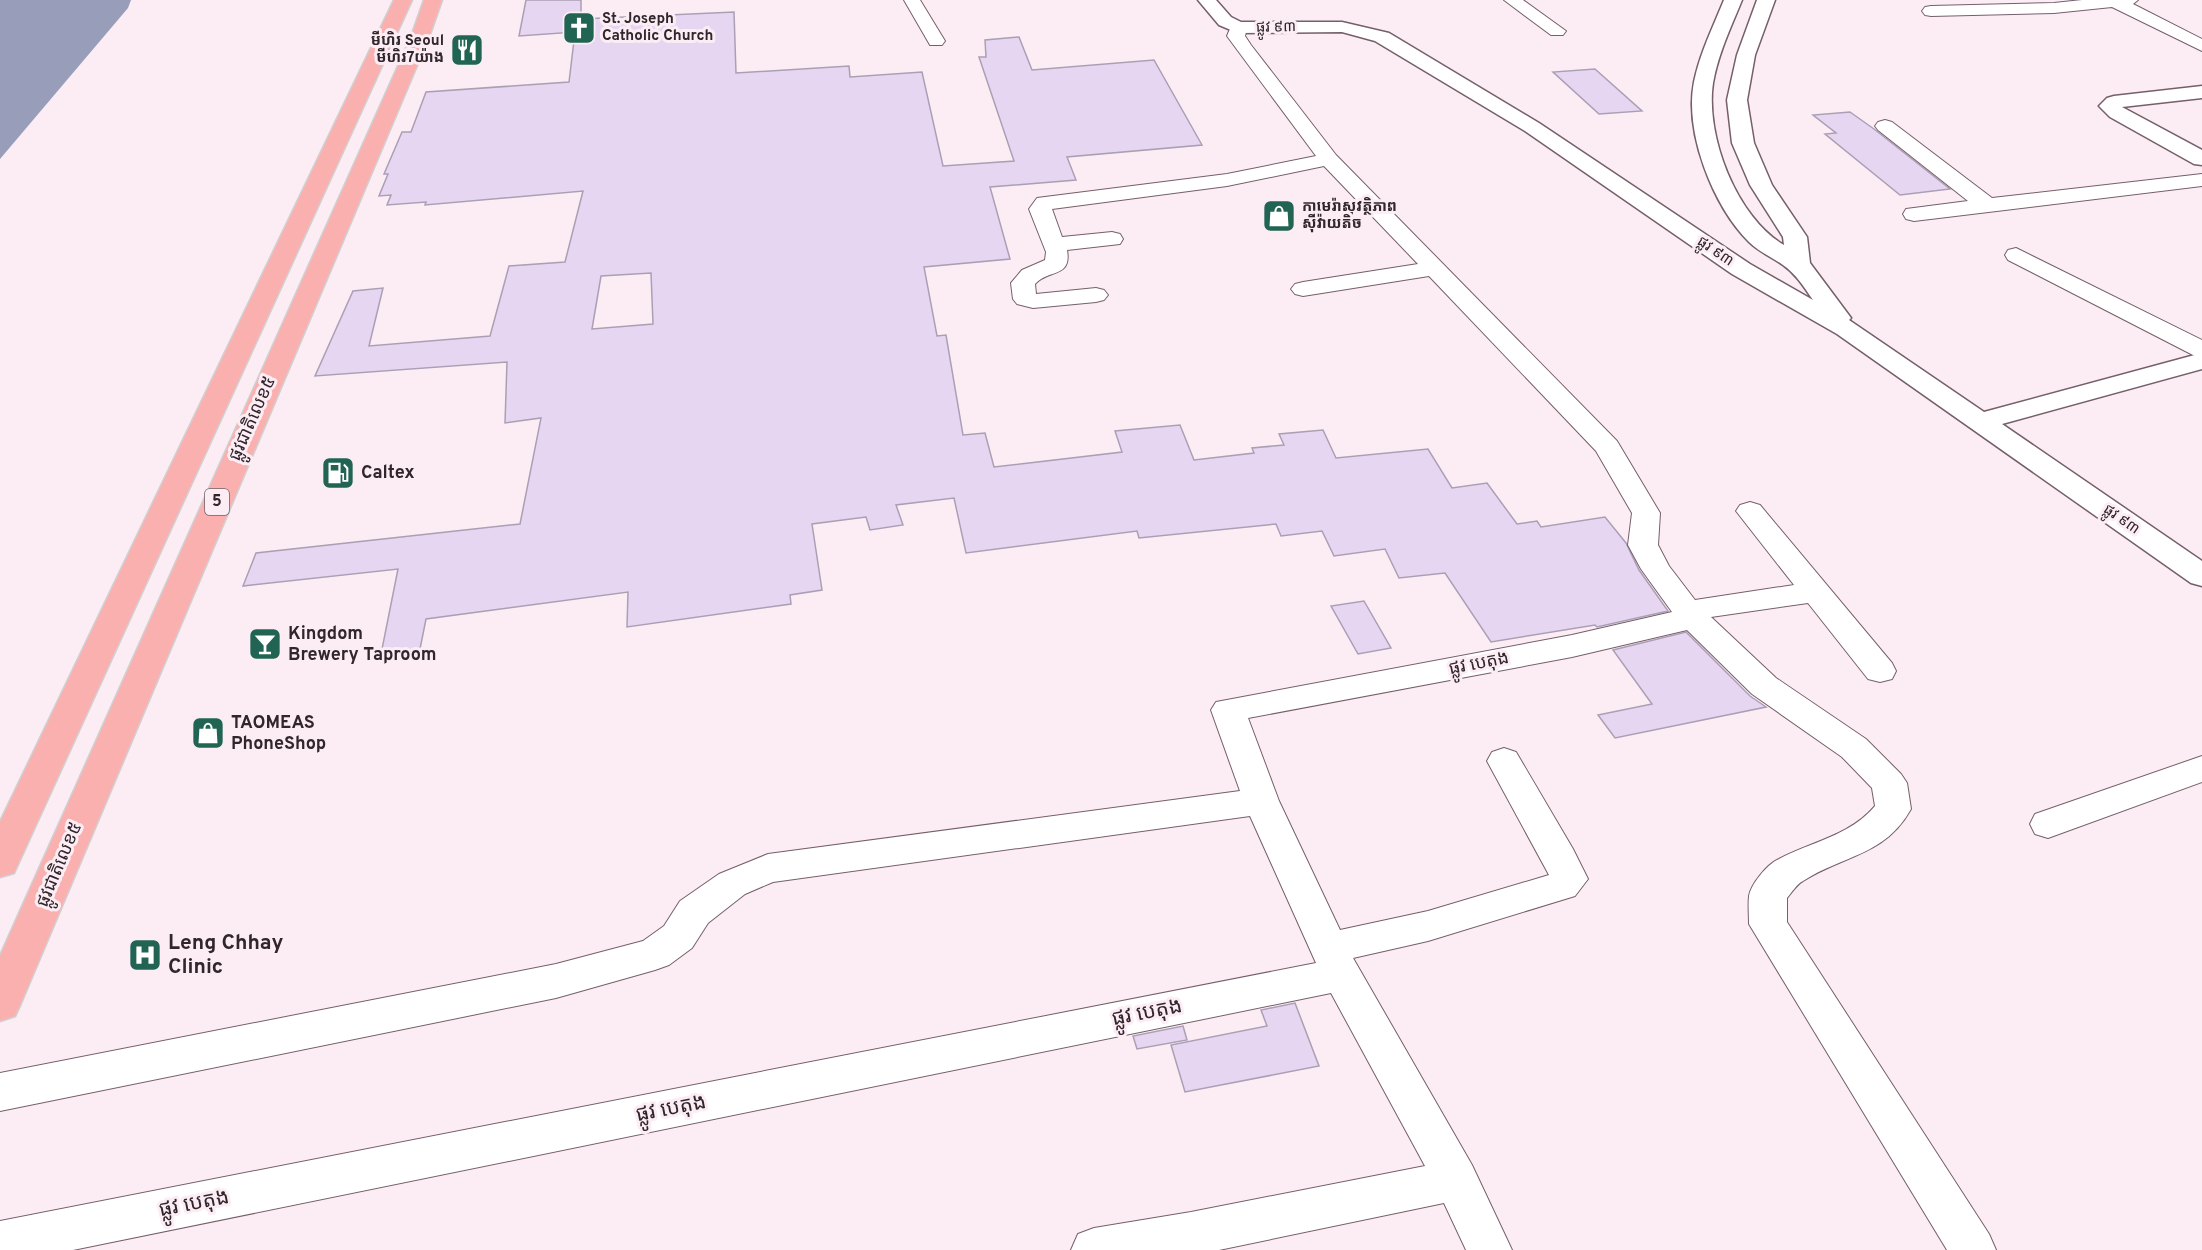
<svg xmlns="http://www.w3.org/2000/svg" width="2202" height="1250" font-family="Overpass,'Noto Sans Khmer',sans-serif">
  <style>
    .water { fill: #989eba }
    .building { fill: #e6d6f2; stroke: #ab9fb4; stroke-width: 1.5; fill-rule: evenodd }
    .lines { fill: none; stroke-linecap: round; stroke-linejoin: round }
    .street-casing { stroke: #755f6a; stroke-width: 2 }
    .secondary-casing { stroke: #755f6a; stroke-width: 3 }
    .highway-casing { stroke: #d1cfd0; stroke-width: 3 }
    .street { fill: #fff; fill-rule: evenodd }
    .secondary { fill: #fff; fill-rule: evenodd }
    .highway { fill: #fbb0b0; fill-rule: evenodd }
    .labels { text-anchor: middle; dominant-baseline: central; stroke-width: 6; stroke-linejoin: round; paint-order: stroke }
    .far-poi-label { font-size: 15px; font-weight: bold; fill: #30262b; stroke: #fcedf5; text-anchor: start }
    .far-street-label { font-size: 15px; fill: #30262b; stroke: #fcedf5 }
    .shield { fill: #fcedf5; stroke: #6d6268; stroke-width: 1.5 }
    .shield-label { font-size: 16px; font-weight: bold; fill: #30262b }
    .street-label { font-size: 18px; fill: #30262b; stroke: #fcedf5 }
    .poi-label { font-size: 18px; font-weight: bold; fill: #30262b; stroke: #fcedf5; text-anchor: start }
    .near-poi-label { font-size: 21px; font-weight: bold; fill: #30262b; stroke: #fcedf5; text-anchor: start }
    .near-street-label { font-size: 21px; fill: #30262b; stroke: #fcedf5 }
  </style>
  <rect width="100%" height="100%" fill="#fcedf5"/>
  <path class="water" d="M0 0H131L128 8 0 159Z"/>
  <g class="building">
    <path d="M526 0H581V19L734 12 736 73 849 66 850 77 922 72 943 166 1014 161 979 57H986L985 40 1019 37 1032 70 1154 60 1202 145 1067 157 1076 180 990 187 1010 259 924 267 937 336 946 335 963 435 985 433 994 467 1122 452 1115 431 1180 425 1194 460 1254 453 1252 448 1284 445 1279 434 1323 430 1336 458 1428 449 1452 488 1487 483 1517 524 1537 521 1541 527 1605 517 1626 543 1639 570 1668 611 1597 627 1595 625 1491 642 1445 573 1399 578 1385 549 1334 556 1322 531 1281 536 1276 524 1139 538 1137 531 966 553 954 498 896 505 903 525 870 530 866 517 812 524 822 590 790 595 791 604 627 627 628 592 426 619 419 654 380 659 398 569 243 586 256 553 520 524 541 418 505 423 507 362 315 376 353 291 383 288 369 346 490 336 509 266 565 262 583 191 425 205 426 202 387 205 391 195 379 196 388 174H384L402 132H411L426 92 569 82 575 32 519 36ZM651 273 653 324 592 329 601 276Z"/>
    <path d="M1595 69 1642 111 1599 114 1553 72Z"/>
    <path d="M1850 112 1874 129 1950 189 1900 195 1825 134 1836 133 1813 115Z"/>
    <path d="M1364 601 1391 648 1358 654 1331 606Z"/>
    <path d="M1686 632 1750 696 1766 707 1615 738 1598 715 1652 704 1613 650Z"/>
    <path d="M1295 1003 1319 1066 1185 1092 1171 1045 1267 1026 1261 1010Z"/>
    <path d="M1183 1026 1187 1040 1137 1049 1133 1036Z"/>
  </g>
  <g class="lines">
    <g class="street-casing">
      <g id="street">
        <path d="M904 0H920L945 41 942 45H930Z"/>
        <path d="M1504 0H1523L1566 31 1563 35H1551Z"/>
        <path d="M2082 0H2138L2133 4 2202 39V51L2112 7 2054 13 1931 16 1925 15 1922 11 1925 7 1931 6 2054 3Z"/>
        <path d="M1238 23 1244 24 1247 28 1245 36 1251 45 1336 155 1617 441 1660 513 1658 545 1669 566 1695 600 1794 585 1736 511 1740 505 1750 502 1760 505 1892 663 1896 671 1892 679 1880 682 1868 679 1808 603 1711 617 1776 678 1866 739 1901 774 1907 783 1911 809C1885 856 1843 855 1803 881 1797 884 1792 892 1787 898V922L1989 1234 1996 1250H1947L1749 924C1749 915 1748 905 1749 896 1751 884 1767 865 1777 860 1810 842 1850 836 1875 806L1872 788 1842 757 1752 694 1687 630 1572 657 1248 718 1279 801 1340 930 1428 911 1549 875 1487 761 1492 752 1504 748 1516 752 1573 849 1588 879 1575 896 1428 941 1353 958 1472 1165 1512 1250H1466L1444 1203 1219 1250H1071L1078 1234 1094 1228 1191 1212 1425 1166 1331 993 73 1250H0V1221L1316 963 1250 816 773 882 745 894 708 923 692 948 669 965 655 970 556 998 0 1111V1073L556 964 643 941 664 926 680 901 719 874 768 854 1240 791 1211 710 1216 702 1572 635 1672 612 1641 569 1628 545 1632 513 1596 451 1429 276 1303 296 1295 294 1291 289 1295 284 1303 282 1418 264 1324 166 1227 186 1052 209 1062 237 1112 232 1120 234 1123 239 1120 244 1067 250C1072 278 1049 269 1035 284L1036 294 1096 288 1104 290 1108 295 1104 300 1096 302 1033 308 1017 304 1013 299 1011 283 1022 270 1045 260 1046 252 1029 209 1037 198 1227 174 1316 156 1227 36 1232 24Z"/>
        <path d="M1885 120 1892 122 1992 198 2202 174V186L1914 221 1906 219 1903 214 1906 209 1968 201 1878 130 1875 126 1878 122Z"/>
        <path d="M2016 248 2202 340V358L2193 355 2008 260 2005 255 2008 250Z"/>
        <path d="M2202 756V782L2048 838 2035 834 2030 824 2035 814Z"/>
      </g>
    </g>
    <g class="secondary-casing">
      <g id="secondary">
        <path d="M1198 0H1216L1231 17 1241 22H1342L1389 33 1539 123 1750 264 1813 300C1804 287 1796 274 1783 265 1772 257 1759 252 1749 242 1713 206 1684 132 1694 82 1700 53 1713 27 1724 0H1742C1731 27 1718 54 1713 83 1705 136 1737 218 1784 245L1783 237 1750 185 1732 143 1727 100 1737 55 1757 0H1775L1755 55 1747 100 1754 143 1772 185 1807 237 1810 263 1851 318 1849 320 1984 412 2202 353V369L2002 424 2202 561V586L2191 583 1837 334 1732 274 1525 131 1375 41 1342 32 1238 33 1219 25Z"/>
        <path d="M2202 86V98L2122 107 2202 150V165L2194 164 2110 117 2099 106 2107 98 2114 96Z"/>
      </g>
    </g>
    <g class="highway-casing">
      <g id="highway">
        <path d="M394 0H412L19 862 14 873 0 877V822Z"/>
        <path d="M424 0H442L429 37 21 1003 15 1016 0 1021V956L411 37Z"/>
      </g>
    </g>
    <use href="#street" class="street"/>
    <use href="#secondary" class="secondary"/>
    <use href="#highway" class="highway"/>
  </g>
  <defs>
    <g id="church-square" transform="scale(1.725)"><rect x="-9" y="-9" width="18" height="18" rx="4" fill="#226453" stroke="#fcedf5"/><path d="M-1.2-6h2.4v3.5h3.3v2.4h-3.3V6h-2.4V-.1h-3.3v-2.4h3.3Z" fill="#fff"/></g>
    <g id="restaurant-square" transform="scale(1.725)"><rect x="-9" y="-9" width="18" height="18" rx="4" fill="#226453" stroke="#fcedf5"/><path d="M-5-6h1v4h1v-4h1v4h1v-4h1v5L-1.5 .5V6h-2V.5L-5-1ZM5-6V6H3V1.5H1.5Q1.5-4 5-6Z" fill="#fff"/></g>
    <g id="shop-square" transform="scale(1.725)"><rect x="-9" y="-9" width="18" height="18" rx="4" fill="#226453" stroke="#fcedf5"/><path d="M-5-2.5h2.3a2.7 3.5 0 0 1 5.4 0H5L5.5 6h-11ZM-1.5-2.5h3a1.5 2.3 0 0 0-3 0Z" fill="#fff"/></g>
    <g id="fuel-square" transform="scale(1.725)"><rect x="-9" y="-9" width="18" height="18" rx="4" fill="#226453" stroke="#fcedf5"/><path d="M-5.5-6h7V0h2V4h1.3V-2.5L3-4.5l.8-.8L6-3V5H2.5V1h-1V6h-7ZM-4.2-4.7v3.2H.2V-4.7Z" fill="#fff"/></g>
    <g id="bar-square" transform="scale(1.725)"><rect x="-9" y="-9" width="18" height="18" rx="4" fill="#226453" stroke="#fcedf5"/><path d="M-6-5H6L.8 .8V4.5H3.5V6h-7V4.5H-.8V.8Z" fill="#fff"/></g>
    <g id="hospital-square" transform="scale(1.725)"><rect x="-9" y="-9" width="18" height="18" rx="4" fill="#226453" stroke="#fcedf5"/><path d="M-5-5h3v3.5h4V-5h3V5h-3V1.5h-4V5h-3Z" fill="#fff"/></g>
  </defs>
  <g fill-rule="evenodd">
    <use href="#church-square" x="579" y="28"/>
    <use href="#restaurant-square" x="467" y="50"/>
    <use href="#shop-square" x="1279" y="216"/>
    <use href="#fuel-square" x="338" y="473"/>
    <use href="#bar-square" x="265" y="644"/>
    <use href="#shop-square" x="208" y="733"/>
    <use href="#hospital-square" x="145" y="955"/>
  </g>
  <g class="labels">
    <g class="far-poi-label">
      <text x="602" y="19">St. Joseph<tspan x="602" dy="17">Catholic Church</tspan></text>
      <text x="444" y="41" text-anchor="end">មីហិរ Seoul<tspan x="444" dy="17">មីហិរ7យ៉ាង</tspan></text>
      <text x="1302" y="207">កាមេរ៉ាសុវត្ថិភាព<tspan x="1302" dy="17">ស៊ីវ៉ាយតិច</tspan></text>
    </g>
    <g class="far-street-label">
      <text transform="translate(1276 28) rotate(-1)">ផ្លូវ ៩៣</text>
      <text transform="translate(1715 252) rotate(34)">ផ្លូវ ៩៣</text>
      <text transform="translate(2121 520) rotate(35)">ផ្លូវ ៩៣</text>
    </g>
    <rect class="shield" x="205" y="489" width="24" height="26" rx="4.5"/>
    <g class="shield-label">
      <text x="217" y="502">5</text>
    </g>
    <g class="street-label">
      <text transform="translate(253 419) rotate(-66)">ផ្លូវជាតិលេខ៥</text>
      <text transform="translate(1479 664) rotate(-11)">ផ្លូវ បេតុង</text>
      <text transform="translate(60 865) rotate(-67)">ផ្លូវជាតិលេខ៥</text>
    </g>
    <g class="poi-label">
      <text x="361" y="473">Caltex</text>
      <text x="288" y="634">Kingdom<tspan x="288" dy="21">Brewery Taproom</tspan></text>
      <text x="231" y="723">TAOMEAS<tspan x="231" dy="21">PhoneShop</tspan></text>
    </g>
    <g class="near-poi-label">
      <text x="168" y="943">Leng Chhay<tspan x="168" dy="24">Clinic</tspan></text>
    </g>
    <g class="near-street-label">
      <text transform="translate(1147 1013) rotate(-11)">ផ្លូវ បេតុង</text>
      <text transform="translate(671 1109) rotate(-11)">ផ្លូវ បេតុង</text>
      <text transform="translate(194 1204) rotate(-11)">ផ្លូវ បេតុង</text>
    </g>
  </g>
</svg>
